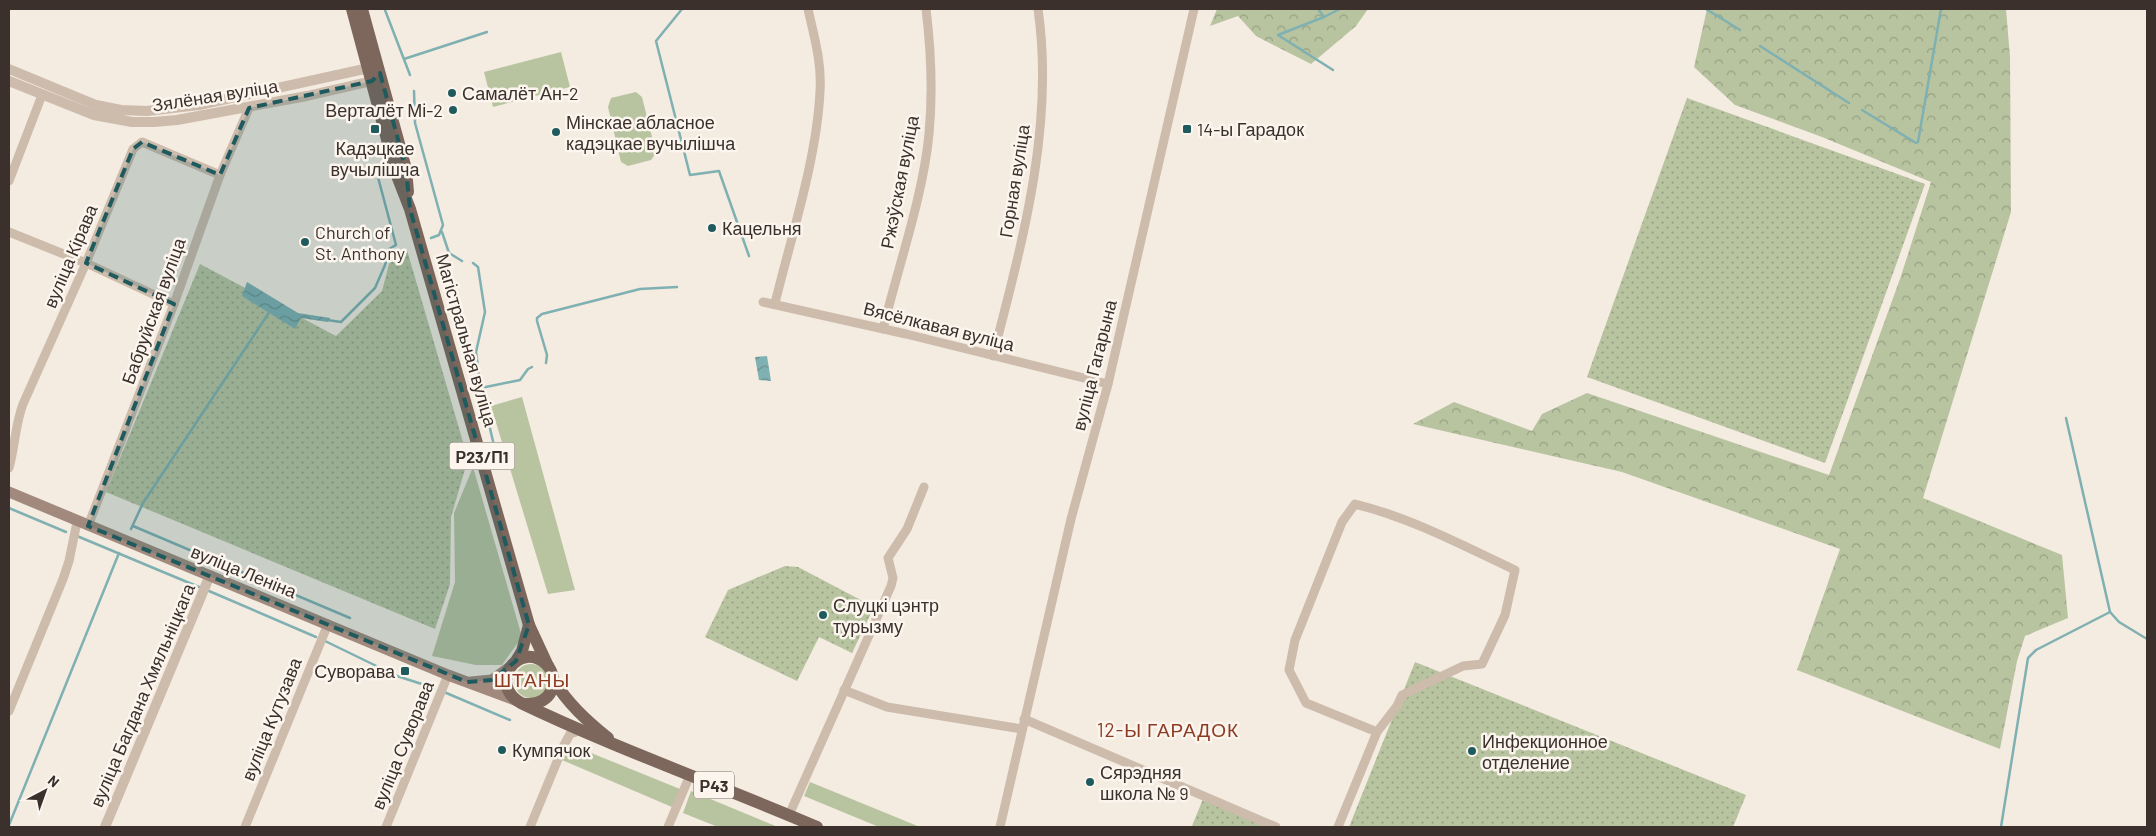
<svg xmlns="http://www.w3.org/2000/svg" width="2156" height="836" font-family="Barlow,sans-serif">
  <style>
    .grass { fill: #b8c4a0 }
    .forest { fill: url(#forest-crowns) }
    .park { fill: url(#park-dots) }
    .water { fill: url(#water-waves) }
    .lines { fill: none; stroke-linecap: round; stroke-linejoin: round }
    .stream { stroke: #7fb0b2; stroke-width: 2.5 }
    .minor { stroke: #cdbbac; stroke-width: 9 }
    .tertiary { stroke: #cdbbac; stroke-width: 10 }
    .secondary { stroke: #a18a7d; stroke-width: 11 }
    .primary { stroke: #7d675c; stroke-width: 12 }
    .marked { fill: #1f5a5e; fill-opacity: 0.2; stroke: #1f5a5e; stroke-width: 4; stroke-dasharray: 10 6; stroke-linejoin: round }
    .poi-dot { fill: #1f5a5e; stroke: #fbf5ee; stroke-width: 2 }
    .labels { text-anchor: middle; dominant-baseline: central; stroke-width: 5; stroke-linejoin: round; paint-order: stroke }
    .shield { fill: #fbf5ee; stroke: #756b66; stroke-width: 1 }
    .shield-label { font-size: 16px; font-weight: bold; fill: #3b302b }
    .poi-label { font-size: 18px; fill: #3b302b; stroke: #fbf5ee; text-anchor: start }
    .street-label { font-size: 18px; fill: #3b302b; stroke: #fbf5ee }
    .neighbourhood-label { font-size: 19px; letter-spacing: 1px; fill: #8c3b22; stroke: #fbf5ee }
  </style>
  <defs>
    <pattern id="forest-crowns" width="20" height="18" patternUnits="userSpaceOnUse" patternTransform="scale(1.25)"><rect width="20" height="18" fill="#b8c4a0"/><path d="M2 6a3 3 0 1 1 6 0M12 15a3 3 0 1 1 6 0" fill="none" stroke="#97a083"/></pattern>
    <pattern id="park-dots" width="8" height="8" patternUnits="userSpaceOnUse" patternTransform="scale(1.25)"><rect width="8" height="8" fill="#b8c4a0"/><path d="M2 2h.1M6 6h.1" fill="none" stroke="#97a083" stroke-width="1.8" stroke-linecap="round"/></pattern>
    <pattern id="water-waves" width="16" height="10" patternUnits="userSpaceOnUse" patternTransform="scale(1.25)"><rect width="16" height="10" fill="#7fb0b2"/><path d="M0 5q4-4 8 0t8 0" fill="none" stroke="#699091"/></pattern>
  </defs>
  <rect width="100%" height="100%" fill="#f4ebe1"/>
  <g class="grass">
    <path d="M561 52 570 87 493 107 484 72Z"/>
    <path d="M636 92 642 97 656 153 651 160 628 166 621 162 608 107 611 98Z"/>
    <path d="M522 397 575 590 548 594 491 406Z"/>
    <path d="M473 467 522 637 502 665H476L432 656 455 582 454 513Z"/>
    <circle cx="531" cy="681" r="17"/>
    <path d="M569 744 680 789 672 807 562 760Z"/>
    <path d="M810 782 920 827H879L804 796Z"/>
    <path d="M691 791 778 827H718L683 813Z"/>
  </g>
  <g class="forest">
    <path d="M1217 9H1368L1356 26 1311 64 1256 36 1238 16 1210 26Z"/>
    <path d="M1707 9H2006L2010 57 2011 212 1923 498 2062 555 2068 618 2025 636 2017 661 2000 749 1797 670 1840 549 1622 472 1413 424 1454 402 1532 431 1542 414 1587 393 1829 475 1901 276 1931 182 1822 137 1735 105 1694 67Z"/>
  </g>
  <g class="park">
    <path d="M1687 98 1925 184 1825 463 1587 377Z"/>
    <path d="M407 250 468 459 451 517 450 584 435 629 106 492 200 264 336 336 382 291 392 253Z"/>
    <path d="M785 566 798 567 874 607 852 653 819 637 797 681 705 637 728 590Z"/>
    <path d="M1415 662 1746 795 1733 827H1349Z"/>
    <path d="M1203 799 1272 827 1192 826Z"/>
  </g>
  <g class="water">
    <path d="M247 282 298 313 330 318 328 322 301 318 295 329 242 296Z"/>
    <path d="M767 356 771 381 759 380 755 357Z"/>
  </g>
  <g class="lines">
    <g class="stream">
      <path d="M682 9 656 41 690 175 719 171 749 256"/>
      <path d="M1318 9 1324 17 1278 35 1333 70"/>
      <path d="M1706 9 1740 30"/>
      <path d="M385 10 410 75"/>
      <path d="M1324 17 1340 9"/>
      <path d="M1760 46 1849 103"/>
      <path d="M404 59 487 32"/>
      <path d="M414 91 415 123 443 225 439 235 431 238"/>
      <path d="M1862 110 1916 143 1918 142 1941 9"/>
      <path d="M442 232 449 253 462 261"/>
      <path d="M473 263 478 267 485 312 476 352 482 396"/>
      <path d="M327 320 341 322 375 288 385 265 389 249 396 245 375 166"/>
      <path d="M546 363 547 355 537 321V318L542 314 640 289 677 287"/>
      <path d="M481 388 520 380 528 369 532 367"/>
      <path d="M486 411 495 450"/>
      <path d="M2066 418 2110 612 2119 622 2147 639"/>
      <path d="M9 508 66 532"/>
      <path d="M133 526 350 618"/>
      <path d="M131 529 143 503 270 311"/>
      <path d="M77 536 199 587"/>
      <path d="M209 591 316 637"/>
      <path d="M325 641 397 676 434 688"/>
      <path d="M444 692 510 720"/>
      <path d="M9 825 119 553"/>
      <path d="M2001 827 2028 658 2036 650 2110 612"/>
    </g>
    <g class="minor">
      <path d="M9 181 42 95"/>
      <path d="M9 232 86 263 174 304"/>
      <path d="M763 302 906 334 1108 384"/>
      <path d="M775 303C791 238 817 158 820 91 822 63 814 36 808 9"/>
      <path d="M883 329C898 267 923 197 929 134 933 92 931 50 926 9"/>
      <path d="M993 356C1022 243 1055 126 1038 9"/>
      <path d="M9 468C15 447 15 425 23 404L86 263 133 149 142 142 220 175"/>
      <path d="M88 526 174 304 220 175 249 108"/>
      <path d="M844 690 887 707 1022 729"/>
      <path d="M9 711 63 579 69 561 77 522"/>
      <path d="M1024 719 1276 827"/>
      <path d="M789 815 891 586 893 578 888 558 907 529 924 487"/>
      <path d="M245 827 328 624"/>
      <path d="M386 827 448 675"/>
      <path d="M530 827 563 747 570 734 582 730"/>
      <path d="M668 827 690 775"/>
      <path d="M1000 827 1071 519 1108 384 1194 9"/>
      <path d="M1338 827 1377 732 1397 706 1402 695 1463 666 1482 664 1505 615 1515 570C1464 546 1409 517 1355 504L1342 522 1295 640 1289 670 1306 703 1377 732"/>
    </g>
    <g class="tertiary">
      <path d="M9 69 96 105 121 110 147 111 199 105 369 68 380 73 372 81 307 96 177 120 154 122H132L94 115 9 81"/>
      <path d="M105 827 210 575"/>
    </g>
    <g class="secondary">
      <path d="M9 492 448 675 515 700"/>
      <path d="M471 682 492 680 510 667"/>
    </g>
    <g class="primary">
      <path d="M352 9 396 173 410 209 529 625 548 666"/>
      <path d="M362 9 406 169 408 192"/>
      <path d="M516 661 522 651 529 625"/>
      <path d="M553 679C567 703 587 721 608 738"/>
      <path d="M521 703C536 707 554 699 553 680 553 674 550 667 545 663 518 641 487 684 521 703 617 749 719 785 817 827"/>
    </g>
  </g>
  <path class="marked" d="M380 73 406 169 410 209 529 625 516 661 492 680 467 682 88 526 174 304 86 263 133 149 142 142 220 175 249 108 372 81Z"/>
  <g class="poi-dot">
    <circle cx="452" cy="93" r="5"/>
    <circle cx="453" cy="110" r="5"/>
    <rect x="370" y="124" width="10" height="10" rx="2.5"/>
    <rect x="1182" y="124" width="10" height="10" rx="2.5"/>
    <circle cx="556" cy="132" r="5"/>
    <circle cx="712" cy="228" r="5"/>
    <circle cx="305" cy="242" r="5"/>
    <circle cx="823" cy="615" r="5"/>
    <rect x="400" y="666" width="10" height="10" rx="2.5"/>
    <circle cx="502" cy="750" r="5"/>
    <circle cx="1472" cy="751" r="5"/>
    <circle cx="1090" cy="782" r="5"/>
  </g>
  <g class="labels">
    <g class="shield">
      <rect x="449.5" y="442.5" width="65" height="27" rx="4"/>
      <rect x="694" y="771.5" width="40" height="27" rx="4"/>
    </g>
    <g class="shield-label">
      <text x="482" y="456">Р23/П1</text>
      <text x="714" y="785">Р43</text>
    </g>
    <g class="poi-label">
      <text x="462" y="93">Самалёт Ан-2</text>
      <text x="443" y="110" text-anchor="end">Верталёт Мі-2</text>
      <text x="566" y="122">Мінскае абласное<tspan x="566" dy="21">кадэцкае вучылішча</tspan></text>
      <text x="1197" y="129">14-ы Гарадок</text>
      <text x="375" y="148" text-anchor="middle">Кадэцкае<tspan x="375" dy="21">вучылішча</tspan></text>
      <text x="722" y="228">Кацельня</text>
      <text x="315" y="232">Church of<tspan x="315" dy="21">St. Anthony</tspan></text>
      <text x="833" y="605">Слуцкі цэнтр<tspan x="833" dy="21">турызму</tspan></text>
      <text x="395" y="671" text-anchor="end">Суворава</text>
      <text x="1482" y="741">Инфекционное<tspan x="1482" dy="21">отделение</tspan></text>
      <text x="512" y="750">Кумпячок</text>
      <text x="1100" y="772">Сярэдняя<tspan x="1100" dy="21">школа № 9</tspan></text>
    </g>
    <g class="street-label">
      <text transform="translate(215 95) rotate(-9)">Зялёная вуліца</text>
      <text transform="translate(1014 181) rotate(-81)">Горная вуліца</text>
      <text transform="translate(899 182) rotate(-79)">Ржэўская вуліца</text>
      <text transform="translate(70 256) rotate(-67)">вуліца Кірава</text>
      <text transform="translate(153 311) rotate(-70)">Бабруйская вуліца</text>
      <text transform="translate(939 326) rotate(14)">Вясёлкавая вуліца</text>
      <text transform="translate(467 340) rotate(74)">Магістральная вуліца</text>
      <text transform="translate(1094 365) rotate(-76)">вуліца Гагарына</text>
      <text transform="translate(244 571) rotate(22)">вуліца Леніна</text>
      <text transform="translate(142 695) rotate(-67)">вуліца Багдана Хмяльніцкага</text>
      <text transform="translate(271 719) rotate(-68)">вуліца Кутузава</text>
      <text transform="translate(402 745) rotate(-68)">вуліца Суворава</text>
    </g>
    <g class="neighbourhood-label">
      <text x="532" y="679">ШТАНЫ</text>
      <text x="1168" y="729">12-Ы ГАРАДОК</text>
    </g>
  </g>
  <rect width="2156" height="836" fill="none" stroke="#3b302b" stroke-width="20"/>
  <g transform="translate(45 791) rotate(41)" stroke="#fbf5ee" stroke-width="4" paint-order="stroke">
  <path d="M0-4L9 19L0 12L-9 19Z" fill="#3b302b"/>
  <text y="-8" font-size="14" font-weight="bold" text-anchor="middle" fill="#3b302b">N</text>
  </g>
</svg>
